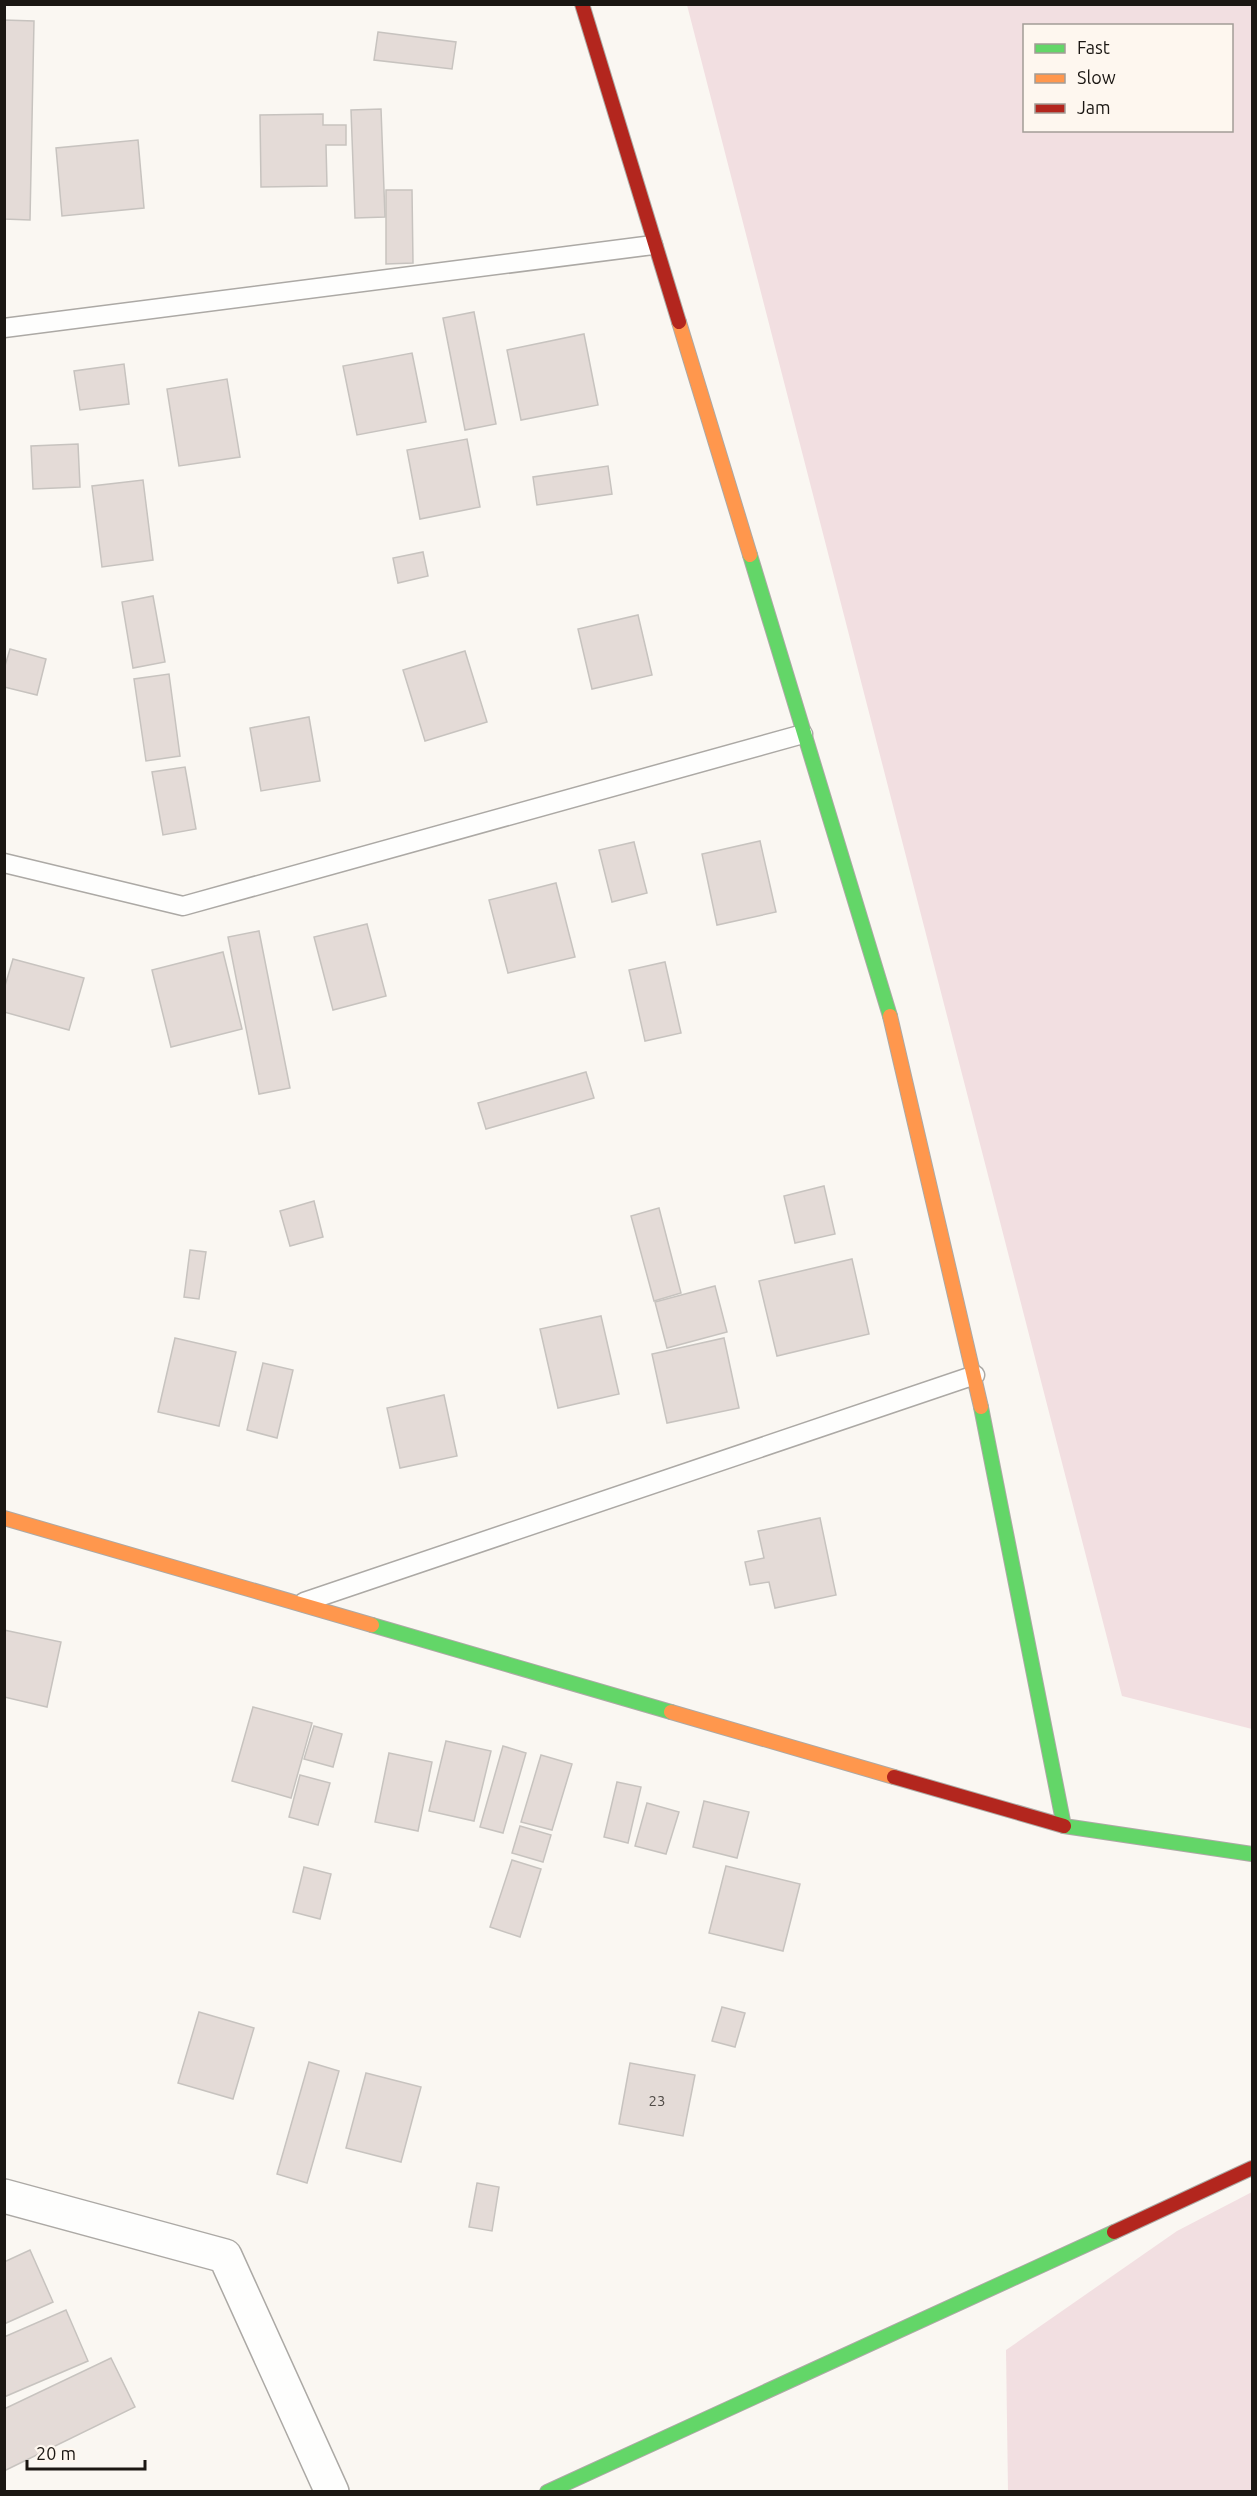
<svg xmlns="http://www.w3.org/2000/svg" width="1257" height="2496" font-family="Ubuntu,sans-serif">
  <style>
    .green { fill: #f2dfe1; fill-rule: evenodd }
    .building { fill: #e4dbd7; stroke: #c7c3bf; stroke-width: 1.5 }
    .lines { fill: none; stroke-linecap: round; stroke-linejoin: round }
    .lane-casing { stroke: #aca9a5; stroke-width: 21 }
    .street-casing { stroke: #aca9a5; stroke-width: 36 }
    .fast-casing { stroke: #aca9a5; stroke-width: 16 }
    .slow-casing { stroke: #aca9a5; stroke-width: 16 }
    .jam-casing { stroke: #aca9a5; stroke-width: 16 }
    .lane { stroke: #fefefd; stroke-width: 18 }
    .street { stroke: #fefefd; stroke-width: 33 }
    .fast { stroke: #63d668; stroke-width: 14 }
    .slow { stroke: #ff974d; stroke-width: 14 }
    .jam { stroke: #b3261e; stroke-width: 14 }
    .labels { text-anchor: middle; dominant-baseline: central; stroke-width: 6; stroke-linejoin: round; paint-order: stroke }
    .number-label { font-size: 15px; fill: #504b47 }
  </style>
  <rect width="100%" height="100%" fill="#faf7f2"/>
  <g class="green">
    <path d="M687 5H1252V1729L1122 1696ZM1024 26H1232V130H1024Z"/>
    <path d="M1252 2192V2491H1008L1006 2350 1177 2231Z"/>
  </g>
  <g class="building">
    <path d="M4 20 34 21 30 220 4 219Z"/>
    <path d="M378 32 456 42 452 69 374 60Z"/>
    <path d="M381 109 385 217 355 218 351 110Z"/>
    <path d="M323 114V125H346V145H326L327 186 261 187 260 115Z"/>
    <path d="M138 140 144 208 62 216 56 148Z"/>
    <path d="M386 190H412L413 263 386 264Z"/>
    <path d="M474 312 496 424 465 430 443 318Z"/>
    <path d="M584 334 598 405 521 420 507 350Z"/>
    <path d="M412 353 426 422 357 435 343 366Z"/>
    <path d="M124 364 129 404 80 410 74 371Z"/>
    <path d="M227 379 240 457 179 466 167 389Z"/>
    <path d="M467 439 480 507 420 519 407 450Z"/>
    <path d="M78 444 80 487 33 489 31 446Z"/>
    <path d="M608 466 612 494 537 505 533 477Z"/>
    <path d="M143 480 153 560 102 567 92 486Z"/>
    <path d="M423 552 428 576 398 583 393 558Z"/>
    <path d="M153 596 165 662 133 668 122 602Z"/>
    <path d="M638 615 652 675 592 689 578 629Z"/>
    <path d="M10 649 46 659 37 695 4 687V669Z"/>
    <path d="M465 651 487 722 425 741 403 670Z"/>
    <path d="M169 674 180 756 146 761 134 679Z"/>
    <path d="M309 717 320 781 261 791 250 728Z"/>
    <path d="M185 767 196 829 163 835 152 772Z"/>
    <path d="M760 841 776 912 717 925 702 854Z"/>
    <path d="M634 842 647 893 612 902 599 850Z"/>
    <path d="M556 883 575 957 508 973 489 900Z"/>
    <path d="M367 924 386 996 333 1010 314 937Z"/>
    <path d="M259 931 290 1088 259 1094 228 937Z"/>
    <path d="M223 952 242 1029 171 1047 152 970Z"/>
    <path d="M13 959 84 978 69 1030 4 1012V989Z"/>
    <path d="M665 962 681 1033 645 1041 629 970Z"/>
    <path d="M586 1072 594 1098 486 1129 478 1103Z"/>
    <path d="M824 1186 835 1234 795 1243 784 1196Z"/>
    <path d="M314 1201 323 1237 290 1246 280 1211Z"/>
    <path d="M659 1208 681 1293 654 1301 631 1216Z"/>
    <path d="M190 1250 206 1252 199 1299 184 1297Z"/>
    <path d="M852 1259 869 1334 777 1356 759 1281Z"/>
    <path d="M715 1286 727 1332 667 1348 655 1302Z"/>
    <path d="M601 1316 619 1394 558 1408 540 1329Z"/>
    <path d="M175 1338 236 1352 219 1426 158 1412Z"/>
    <path d="M724 1338 739 1408 667 1423 652 1354Z"/>
    <path d="M263 1363 293 1370 277 1438 247 1430Z"/>
    <path d="M444 1395 457 1456 400 1468 387 1408Z"/>
    <path d="M820 1518 836 1595 775 1608 769 1582 750 1585 745 1562 764 1558 758 1531Z"/>
    <path d="M4 1630 61 1642 47 1707 4 1697Z"/>
    <path d="M253 1707 312 1723 291 1798 232 1781Z"/>
    <path d="M314 1726 342 1734 333 1767 304 1759Z"/>
    <path d="M446 1741 491 1751 474 1821 429 1811Z"/>
    <path d="M503 1746 526 1753 503 1833 480 1827Z"/>
    <path d="M389 1753 432 1762 418 1831 375 1822Z"/>
    <path d="M541 1755 572 1764 552 1830 521 1822Z"/>
    <path d="M300 1775 330 1783 318 1825 289 1817Z"/>
    <path d="M617 1782 641 1787 628 1843 604 1837Z"/>
    <path d="M704 1801 749 1812 737 1858 693 1847Z"/>
    <path d="M647 1803 679 1812 666 1854 635 1846Z"/>
    <path d="M520 1826 551 1835 543 1862 512 1853Z"/>
    <path d="M512 1860 541 1869 520 1937 490 1927Z"/>
    <path d="M726 1866 800 1884 783 1951 709 1933Z"/>
    <path d="M304 1867 331 1874 320 1919 293 1912Z"/>
    <path d="M722 2007 745 2013 735 2047 712 2041Z"/>
    <path d="M199 2012 254 2028 233 2099 178 2083Z"/>
    <path d="M309 2062 339 2071 307 2183 277 2174Z"/>
    <path d="M630 2063 695 2075 683 2136 619 2124Z"/>
    <path d="M366 2073 421 2087 401 2162 346 2148Z"/>
    <path d="M477 2183 499 2187 492 2231 469 2227Z"/>
    <path d="M30 2250 53 2302 4 2324V2262Z"/>
    <path d="M66 2310 88 2361 4 2397V2337Z"/>
    <path d="M111 2358 135 2407 4 2471V2409Z"/>
  </g>
  <g class="lines">
    <g class="lane-casing">
      <g id="lane">
        <path d="M4 328 653 245"/>
        <path d="M4 863 183 906 803 734"/>
        <path d="M304 1602 975 1375"/>
      </g>
    </g>
    <g class="street-casing">
      <path id="street" d="M4 2196 225 2256 332 2492"/>
    </g>
    <g class="fast-casing">
      <g id="fast">
        <path d="M750 555 890 1016"/>
        <path d="M981 1407 1064 1826 1252 1854"/>
        <path d="M372 1625 671 1712"/>
        <path d="M547 2492 1114 2232"/>
      </g>
    </g>
    <g class="slow-casing">
      <g id="slow">
        <path d="M679 322 750 555"/>
        <path d="M890 1016 981 1407"/>
        <path d="M4 1518 372 1625"/>
        <path d="M671 1712 894 1777"/>
      </g>
    </g>
    <g class="jam-casing">
      <g id="jam">
        <path d="M582 4 679 322"/>
        <path d="M894 1777 1064 1826"/>
        <path d="M1114 2232 1252 2168"/>
      </g>
    </g>
    <use href="#lane" class="lane"/>
    <use href="#street" class="street"/>
    <use href="#fast" class="fast"/>
    <use href="#slow" class="slow"/>
    <use href="#jam" class="jam"/>
  </g>
  <g class="labels">
    <g class="number-label">
      <text x="657" y="2100">23</text>
    </g>
  </g>
  <rect width="1257" height="2496" fill="none" stroke="#1b1713" stroke-width="12"/>
  <rect x="1023" y="24" width="210" height="108" fill="#fef7ef" stroke="#a39d97" stroke-width="1.5"/>
  <rect x="1035" y="44" width="30" height="9" fill="#63d668" stroke="#a39d97" stroke-width="1.5"/>
  <text x="1077" y="54" font-size="18" fill="#1b1713">Fast</text>
  <rect x="1035" y="74" width="30" height="9" fill="#ff974d" stroke="#a39d97" stroke-width="1.5"/>
  <text x="1077" y="84" font-size="18" fill="#1b1713">Slow</text>
  <rect x="1035" y="104" width="30" height="9" fill="#b3261e" stroke="#a39d97" stroke-width="1.5"/>
  <text x="1077" y="114" font-size="18" fill="#1b1713">Jam</text>
  <path d="M27 2460v9h118v-9" fill="none" stroke="#1b1713" stroke-width="3"/>
  <text x="36" y="2460" font-size="18" fill="#1b1713" stroke="#fef7ef" stroke-width="4.5" paint-order="stroke">20 m</text>
</svg>
